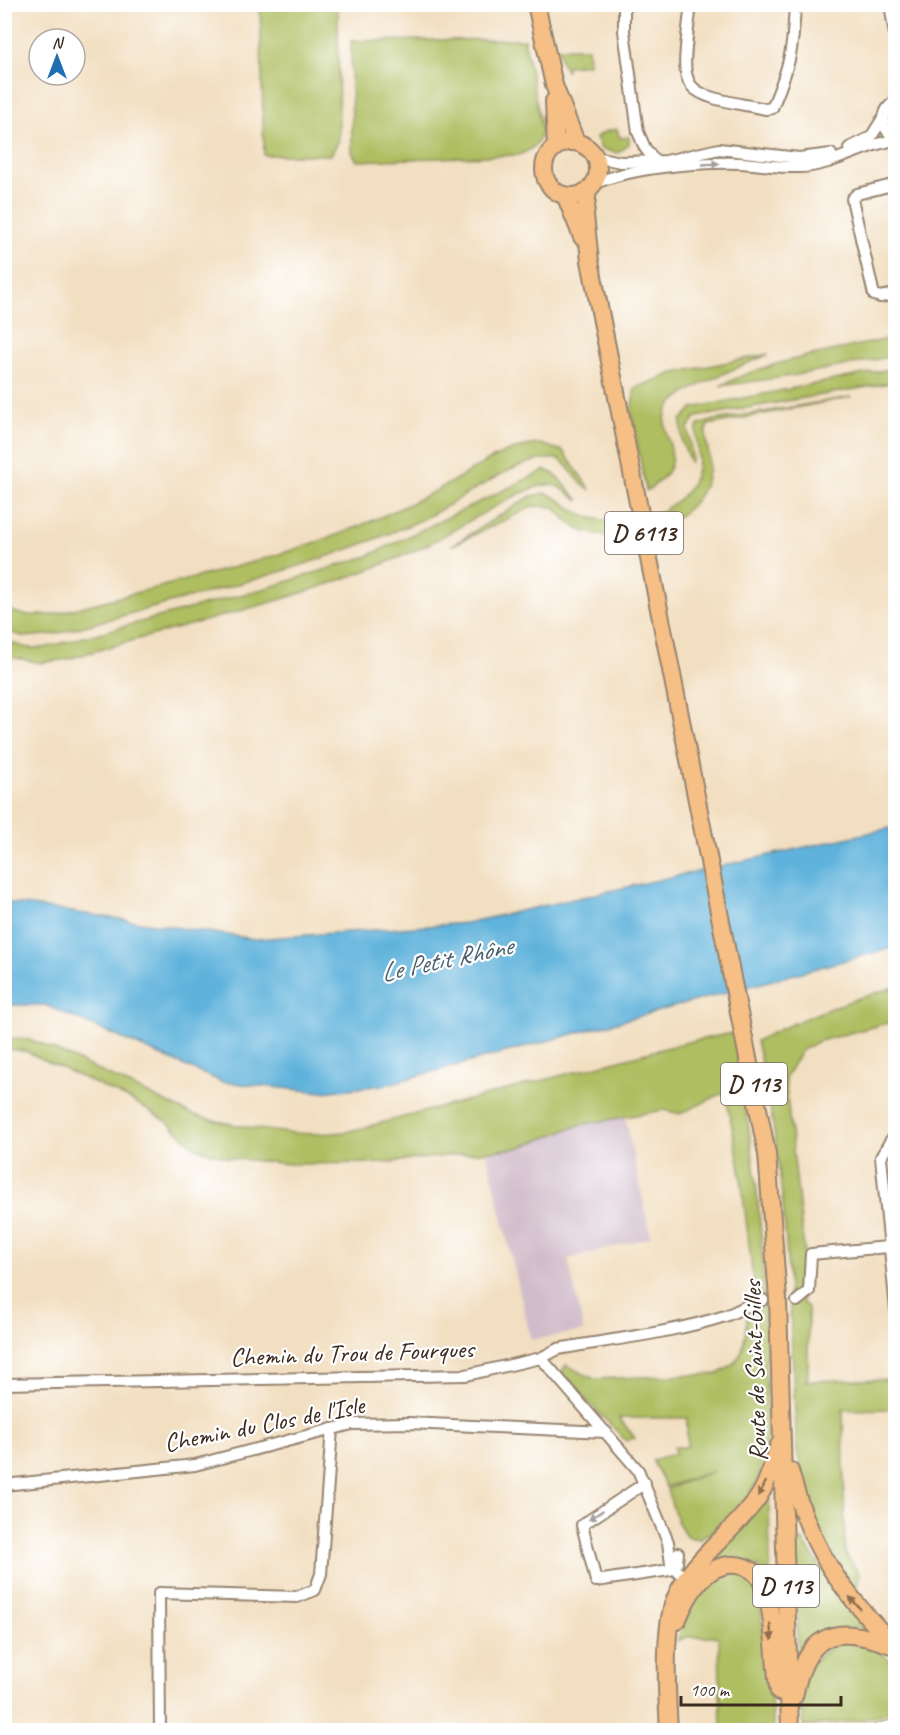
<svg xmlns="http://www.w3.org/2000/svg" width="900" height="1735" font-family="Caveat,sans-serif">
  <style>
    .industrial { fill: #d1bdca }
    .green { fill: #aebe60; stroke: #74743f; stroke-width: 1.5 }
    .water { fill: #5fb2db; stroke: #4d6e7c; stroke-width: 1.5 }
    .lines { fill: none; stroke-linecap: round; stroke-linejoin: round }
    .minor-tunnel { stroke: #cdbba0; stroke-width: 10; stroke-dasharray: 10 5; stroke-linecap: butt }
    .minor-casing { stroke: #968470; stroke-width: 14 }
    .tertiary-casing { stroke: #968470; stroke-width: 16 }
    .primary-casing { stroke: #968470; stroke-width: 20 }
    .minor { stroke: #fff; stroke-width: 10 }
    .tertiary { stroke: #fff; stroke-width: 14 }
    .primary { stroke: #f5bf86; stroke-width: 16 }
    .oneway { fill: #a79f9a }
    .oneway2 { fill: #8f6d4d }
    .labels { text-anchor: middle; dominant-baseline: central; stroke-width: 4.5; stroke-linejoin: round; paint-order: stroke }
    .shield { fill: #fff; stroke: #766a62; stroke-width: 1.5 }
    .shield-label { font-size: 24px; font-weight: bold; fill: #3b2a1e }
    .street-label { font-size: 26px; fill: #3b2a1e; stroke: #fff }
    .water-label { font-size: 27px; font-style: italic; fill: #49606a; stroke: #fff }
  </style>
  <rect width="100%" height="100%" fill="#fff"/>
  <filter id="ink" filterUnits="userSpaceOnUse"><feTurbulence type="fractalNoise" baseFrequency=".0167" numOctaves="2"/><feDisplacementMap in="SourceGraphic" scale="12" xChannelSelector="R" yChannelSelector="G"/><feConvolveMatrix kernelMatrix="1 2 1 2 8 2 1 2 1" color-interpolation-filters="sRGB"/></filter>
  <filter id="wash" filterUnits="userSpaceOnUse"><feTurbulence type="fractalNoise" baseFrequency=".008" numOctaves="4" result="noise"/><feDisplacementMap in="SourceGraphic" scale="24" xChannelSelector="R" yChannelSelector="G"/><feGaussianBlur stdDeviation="1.35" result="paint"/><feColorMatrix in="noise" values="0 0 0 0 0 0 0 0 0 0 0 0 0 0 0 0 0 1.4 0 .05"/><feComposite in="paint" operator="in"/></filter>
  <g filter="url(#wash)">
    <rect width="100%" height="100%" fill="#f2dfc1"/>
    <path class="industrial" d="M624 1112 651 1237 568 1259 584 1331 531 1340 483 1136Z"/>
    <g class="green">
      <path d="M260 5H338L339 140 331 155H264Z"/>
      <path d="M524 39 542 131C538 145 532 150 518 155L357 161 352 152 351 41Z"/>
      <path d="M558 48H588L589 64 566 66 567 72 561 62Z"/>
      <path d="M617 129 620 138 629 137V144L618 153 601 149 596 137 607 131Z"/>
      <path d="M895 337V356L791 376 720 386C776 357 836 352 895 337Z"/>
      <path d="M769 354C747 364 679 389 668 409 654 438 697 459 646 491L631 410 635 388 674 373Z"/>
      <path d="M895 368V382L696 417 688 428 692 457 690 462 682 442 681 420 693 408Z"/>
      <path d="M851 397 708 425C703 437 708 445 709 457 711 495 684 516 654 532L650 517C678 504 700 487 698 453 698 444 694 435 698 425L715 420Z"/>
      <path d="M540 444 563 451 590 489 585 487 561 460C523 450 457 504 421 520 305 572 178 599 56 634L25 637 5 631V609L24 615H52C148 588 248 568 342 533 373 521 404 507 433 492 467 475 502 446 540 444Z"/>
      <path d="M545 470 554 474 580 501C571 497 564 487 553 485 529 481 454 532 427 545 314 598 187 623 68 659L41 663 5 656V641L28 648H44L270 587 368 556Z"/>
      <path d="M545 493C559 497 565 505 577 512 592 521 611 521 628 520L631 534 623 540C611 534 601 536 589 533 576 531 563 517 554 507L534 506 451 546 531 496Z"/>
      <path d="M895 987V1021L816 1042 801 1051 785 1079 805 1257 802 1303 808 1307V1378L805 1381 895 1379V1409L843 1410 845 1553 859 1574 857 1588 849 1583 818 1528 806 1491 797 1451C789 1314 790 1175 756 1041 801 1018 846 1001 895 987Z"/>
      <path d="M733 1033C755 1151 767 1255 766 1375 766 1405 771 1442 761 1470 751 1502 728 1523 699 1539L687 1537 677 1521 667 1489 713 1471 666 1487 652 1460 675 1454 674 1447H687V1418H619L635 1438 626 1441 561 1373 566 1365 594 1379 717 1374C748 1360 743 1342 748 1312L763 1303 762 1294 754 1286 739 1162 725 1092 680 1114 664 1110 579 1125 518 1148 382 1163 289 1164 229 1158 196 1148 166 1121 131 1100 25 1051 5 1049 4 1039 22 1038 40 1043 191 1114C235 1127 299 1138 344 1132 357 1130 369 1126 381 1123L688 1042Z"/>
      <path d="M769 1494 770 1572 767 1574 756 1566 713 1561V1557Z"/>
      <path d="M795 1539 802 1540 843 1599 878 1633 854 1627 809 1644 798 1658Z"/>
      <path d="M736 1573 748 1575 759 1593 774 1730H721L719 1637H687L677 1641C688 1610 699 1578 736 1573Z"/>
      <path d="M844 1642 875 1647 895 1665V1711L862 1720 804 1727C798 1687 802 1657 844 1642Z"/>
    </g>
    <path class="water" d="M895 827V947L384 1085 322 1092 222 1082 45 1005H5V902L255 939 466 923Z"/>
  </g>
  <g filter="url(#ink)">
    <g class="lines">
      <path class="minor-tunnel" d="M763 1300 797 1301"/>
      <g class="minor-casing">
        <g id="minor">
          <path d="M624 4V31L638 132 645 148 656 162"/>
          <path d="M691 4C680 95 675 92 766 109L772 108C790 65 793 51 795 4"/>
          <path d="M890 4 896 41"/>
          <path d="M896 101C881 110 879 129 896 138"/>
          <path d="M849 148 871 137 883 118"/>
          <path d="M595 157 621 162 666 161 719 149 799 158 831 154"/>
          <path d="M896 184 857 194 852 199 874 295 880 297 896 294"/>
          <path d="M592 185C628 167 700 162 740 163 760 164 780 168 800 167 834 166 863 144 896 140"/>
          <path d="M896 1138 891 1140 881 1157 896 1310"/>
          <path d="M797 1301 809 1291 811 1254 888 1247 896 1238"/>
          <path d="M541 1358 638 1470 668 1542 671 1564 679 1573 691 1577"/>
          <path d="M4 1384 466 1375 541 1358 558 1349C614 1339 672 1333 725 1316 739 1311 749 1303 763 1300"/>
          <path d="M645 1483 582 1525 596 1581 670 1570 677 1563 678 1553"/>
          <path d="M4 1485 195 1465 352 1424 409 1423 606 1432"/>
          <path d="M160 1730 159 1593 297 1597 315 1590 321 1574 332 1429"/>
        </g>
      </g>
      <g class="tertiary-casing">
        <path id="tertiary" d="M880 1730 896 1727"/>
      </g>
      <g class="primary-casing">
        <g id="primary">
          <path d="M536 4 554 85 576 142"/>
          <path d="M554 101 556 147"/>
          <circle cx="571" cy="169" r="27"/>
          <path d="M588 190 585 215 590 261 767 1154 778 1299 790 1730"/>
          <path d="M565 195 582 237"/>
          <path d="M790 1471C810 1547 840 1591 896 1647"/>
          <path d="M677 1621C685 1601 700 1572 723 1566 738 1562 756 1568 762 1583 776 1612 773 1660 779 1692"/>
          <path d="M794 1696C807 1634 832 1623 891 1645"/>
          <path d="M669 1730C667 1697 663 1629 675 1599 692 1558 735 1532 759 1496 769 1481 773 1462 779 1445"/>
        </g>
      </g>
      <use href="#minor" class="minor"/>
      <use href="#tertiary" class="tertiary"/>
      <use href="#primary" class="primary"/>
    </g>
    <defs><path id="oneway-solid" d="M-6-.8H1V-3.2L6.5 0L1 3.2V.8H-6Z" transform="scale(1.5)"/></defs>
    <g class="oneway">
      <use href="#oneway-solid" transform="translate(711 164) rotate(-3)"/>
      <use href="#oneway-solid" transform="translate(596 1515) rotate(146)"/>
    </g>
    <g class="oneway2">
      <use href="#oneway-solid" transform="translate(762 1489) rotate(118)"/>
      <use href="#oneway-solid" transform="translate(855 1603) rotate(-132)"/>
      <use href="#oneway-solid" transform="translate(771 1632) rotate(84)"/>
    </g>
  </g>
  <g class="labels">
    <g class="shield">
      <rect x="605" y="512" width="78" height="42" rx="4.5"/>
      <rect x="721" y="1063" width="66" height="42" rx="4.5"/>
      <rect x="753" y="1565" width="66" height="42" rx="4.5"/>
    </g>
    <g class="shield-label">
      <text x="644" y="533">D 6113</text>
      <text x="754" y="1084">D 113</text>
      <text x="786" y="1586">D 113</text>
    </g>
    <g class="street-label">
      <text transform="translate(352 1353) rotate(-2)">Chemin du Trou de Fourques</text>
      <text transform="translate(755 1371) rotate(-92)">Route de Saint-Gilles</text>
      <text transform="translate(264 1424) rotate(-11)">Chemin du Clos de l'Isle</text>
    </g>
    <g class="water-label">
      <text transform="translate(446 959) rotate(-12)">Le Petit Rhône</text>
    </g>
  </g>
  <rect width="900" height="1735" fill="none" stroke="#fff" stroke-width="24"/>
  <g transform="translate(57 57)"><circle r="28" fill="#ffffff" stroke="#b1aaa5" stroke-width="1.5"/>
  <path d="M0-4.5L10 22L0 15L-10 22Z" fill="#1f6fb2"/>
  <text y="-9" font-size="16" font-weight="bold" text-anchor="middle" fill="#3b2a1e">N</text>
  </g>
  <path d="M681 1696v9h160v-9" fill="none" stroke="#3b2a1e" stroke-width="3"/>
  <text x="690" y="1696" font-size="18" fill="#3b2a1e" stroke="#ffffff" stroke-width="4.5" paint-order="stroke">100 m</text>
</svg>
